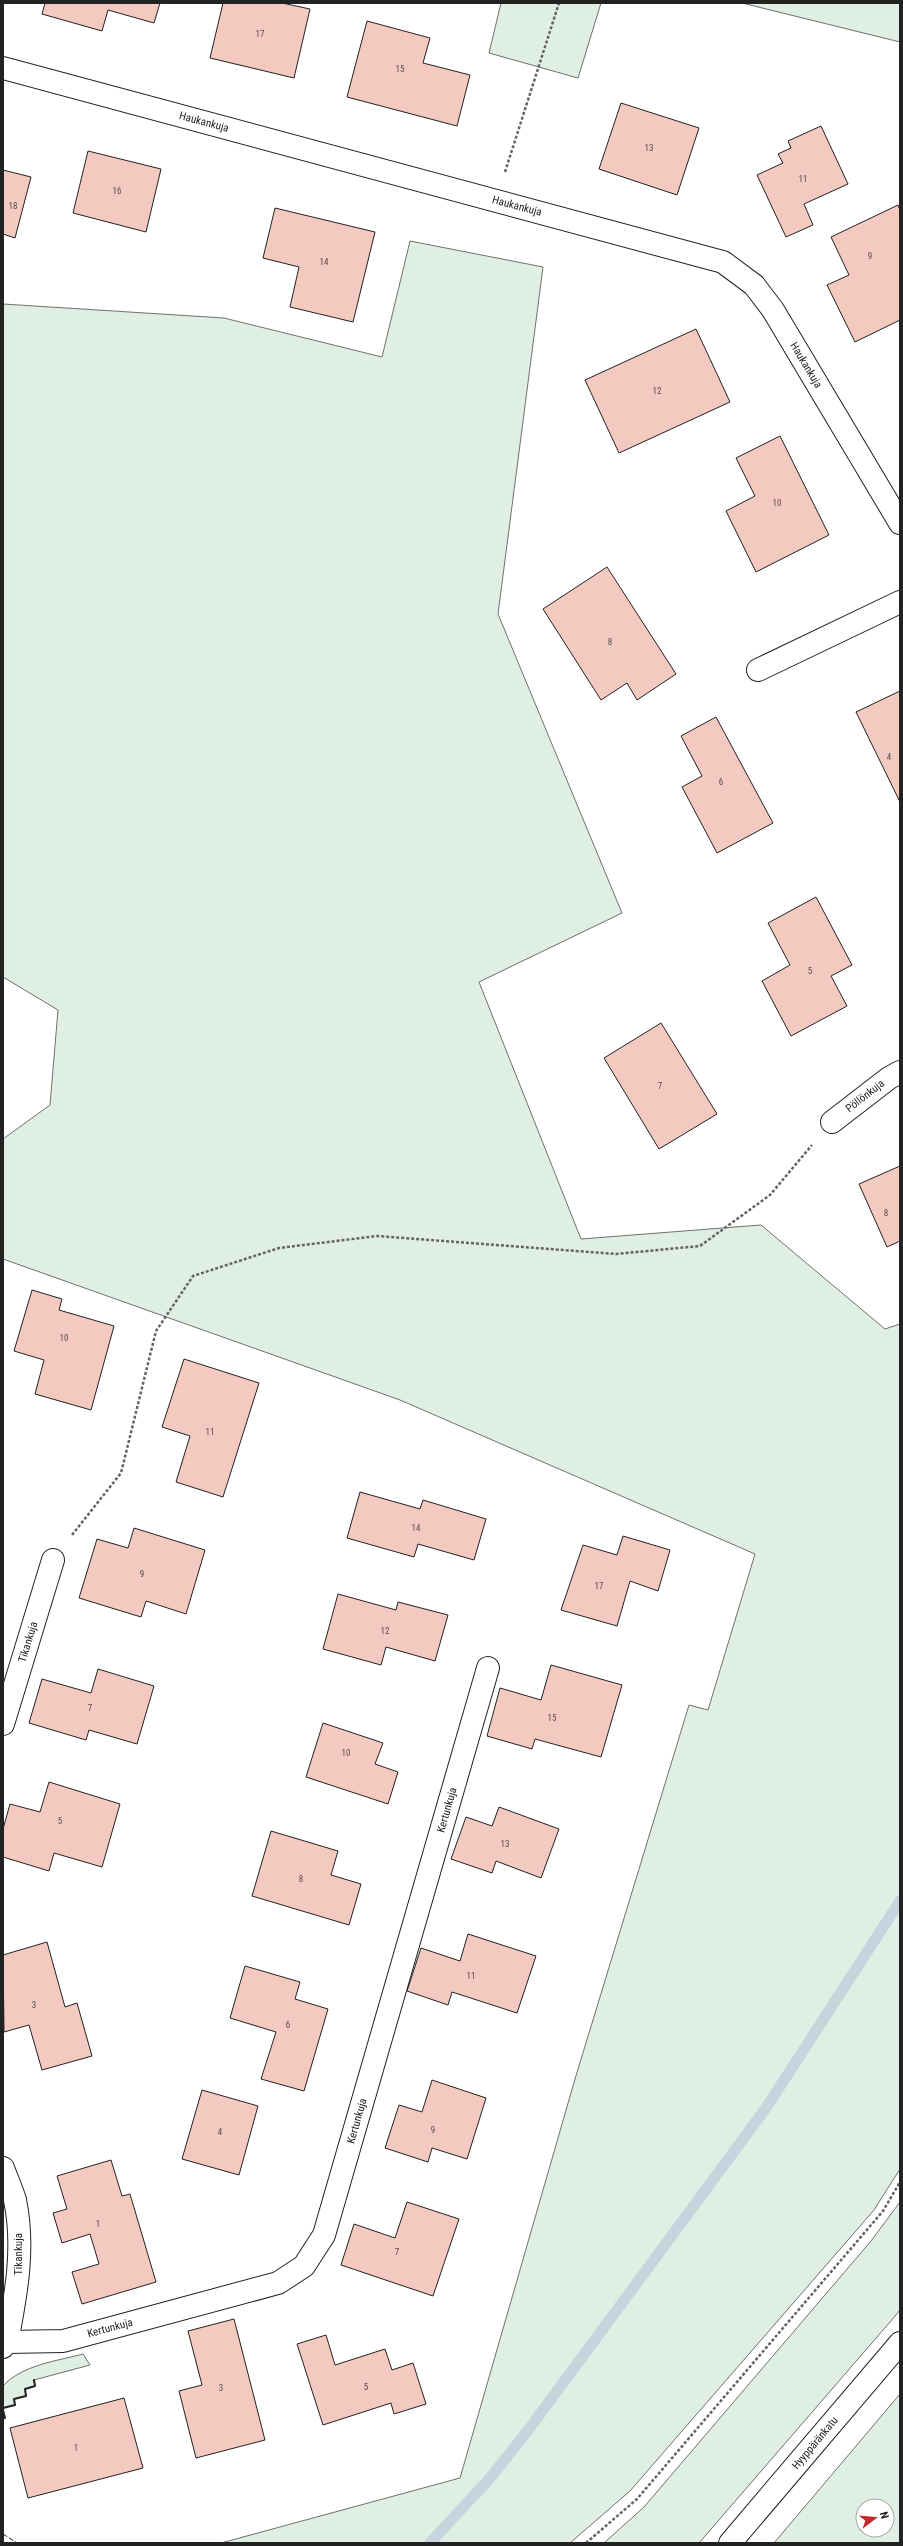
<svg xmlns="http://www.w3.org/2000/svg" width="903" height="2546" font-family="'Roboto Condensed',sans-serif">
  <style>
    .green { fill: #e0efe3; stroke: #6f6f6f; fill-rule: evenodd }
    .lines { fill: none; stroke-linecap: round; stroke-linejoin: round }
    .stream { stroke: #c7d3dd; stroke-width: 11 }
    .building { fill: #f3c9c0; stroke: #222 }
    .minor-casing { stroke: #222; stroke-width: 24 }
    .tertiary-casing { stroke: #222; stroke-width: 24 }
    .path { stroke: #646464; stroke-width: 2.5; stroke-dasharray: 3 2; stroke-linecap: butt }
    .minor { stroke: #fff; stroke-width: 22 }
    .tertiary { stroke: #fff; stroke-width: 22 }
    .fence { stroke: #222; stroke-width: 1; stroke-dasharray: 5 2; stroke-linecap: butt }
    .wall { stroke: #222; stroke-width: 2 }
    .labels { text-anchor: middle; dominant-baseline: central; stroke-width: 3; stroke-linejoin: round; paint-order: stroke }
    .number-label { font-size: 9px; fill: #564c4a }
    .street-label { font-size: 11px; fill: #222; stroke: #fff }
  </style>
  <rect width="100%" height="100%" fill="#fff"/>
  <g class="green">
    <path d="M501 3H601L578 78 489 53Z"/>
    <path d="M742 3H900V42Z"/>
    <path d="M410 241 543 267 498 614 622 913 479 982 581 1239 761 1225 885 1329 900 1324V2169L874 2210 630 2491 570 2543H221L460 2478 575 2079 689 1705 708 1710 755 1554 400 1400 3 1259V1139L50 1105 58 1010 3 977V304L224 318 382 357Z"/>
    <path d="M900 2202V2310L890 2322 699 2543H604L644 2507 871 2241Z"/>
    <path d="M83 2354 90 2365 34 2380 35 2386 25 2389 26 2396 14 2399 15 2405 3 2408V2386C22 2365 57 2361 83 2354Z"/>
    <path d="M900 2394V2543H774ZM863 2506H887V2530H863Z"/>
  </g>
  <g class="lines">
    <path class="stream" d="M430 2543 491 2477 529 2429 766 2108 900 1901"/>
  </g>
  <g class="building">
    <path d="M45 3H160L154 23 108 10 102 31 42 14Z"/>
    <path d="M223 3H282L310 9 294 78 210 58Z"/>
    <path d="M367 21 430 38 423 63 470 75 457 126 347 97Z"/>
    <path d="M621 103 699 128 677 195 599 169Z"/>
    <path d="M821 126 848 184 804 204 813 225 786 237 757 175 783 163 778 154 791 148 788 141Z"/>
    <path d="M88 151 161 169 146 232 73 213Z"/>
    <path d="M3 170 31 177 15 238 3 234Z"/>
    <path d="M898 205 900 210V320L855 342 827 285 849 275 831 237Z"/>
    <path d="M275 208 375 232 353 322 290 307 299 267 263 258Z"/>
    <path d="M696 329 730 402 619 453 585 380Z"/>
    <path d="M780 436 829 535 756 572 726 511 755 496 736 458Z"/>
    <path d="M607 567 676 674 637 700 627 683 601 700 543 609Z"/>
    <path d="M900 691V802L856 712Z"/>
    <path d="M716 717 773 823 717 853 682 787 702 776 681 736Z"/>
    <path d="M816 897 852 965 831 976 847 1006 791 1036 762 981 790 965 768 923Z"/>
    <path d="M661 1023 717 1114 659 1149 604 1058Z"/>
    <path d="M900 1166V1241L887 1247 859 1184Z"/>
    <path d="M32 1290 62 1299 59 1310 114 1326 91 1410 35 1394 44 1360 14 1351Z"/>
    <path d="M184 1359 259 1383 223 1497 176 1482 190 1436 162 1427Z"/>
    <path d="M360 1492 420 1509 423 1500 486 1519 474 1560 418 1544 414 1557 347 1538Z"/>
    <path d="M134 1528 205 1550 186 1614 146 1601 141 1617 79 1598 97 1539 128 1548Z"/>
    <path d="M623 1536 670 1550 658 1591 630 1581 617 1626 561 1610 583 1545 617 1555Z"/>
    <path d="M338 1594 396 1610 398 1602 448 1615 435 1661 386 1647 381 1665 323 1649Z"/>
    <path d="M551 1665 622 1685 601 1757 535 1739 532 1749 487 1736 500 1688 541 1700Z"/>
    <path d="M98 1669 154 1686 137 1744 89 1730 86 1740 29 1723 42 1679 91 1693Z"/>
    <path d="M323 1723 383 1743 375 1764 398 1772 388 1804 306 1777Z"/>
    <path d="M49 1782 120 1804 102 1867 54 1853 49 1871 3 1857V1829L10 1804 40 1812Z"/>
    <path d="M499 1807 559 1829 541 1878 496 1861 492 1873 451 1859 466 1817 492 1826Z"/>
    <path d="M271 1831 338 1851 331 1875 361 1884 349 1925 252 1896Z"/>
    <path d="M468 1934 536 1956 517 2013 452 1992 448 2005 407 1991 421 1948 460 1961Z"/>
    <path d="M47 1942 65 2007 77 2003 92 2056 42 2070 29 2025 4 2032 3 1955Z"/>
    <path d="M245 1966 300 1982 295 1999 328 2009 304 2091 261 2079 276 2032 230 2018Z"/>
    <path d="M432 2080 486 2098 467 2159 432 2148 428 2162 385 2148 399 2105 422 2112Z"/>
    <path d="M202 2090 258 2106 239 2175 182 2159Z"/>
    <path d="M111 2160 122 2196 130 2194 156 2282 82 2304 72 2272 99 2264 90 2234 62 2243 53 2213 67 2209 57 2176Z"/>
    <path d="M407 2202 459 2219 433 2296 341 2265 354 2224 395 2238Z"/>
    <path d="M234 2319 265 2440 196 2458 179 2391 202 2385 188 2331Z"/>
    <path d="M326 2335 335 2365 385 2349 392 2370 413 2363 426 2404 394 2414 391 2403 323 2425 297 2344Z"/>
    <path d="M124 2398 143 2468 28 2498 10 2428Z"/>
  </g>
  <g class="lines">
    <g class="minor-casing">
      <g id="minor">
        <path d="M3 68 723 262 754 285 773 310 900 523"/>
        <path d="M758 670 900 602"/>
        <path d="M832 1122 889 1078 900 1072"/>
        <path d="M3 1724 53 1560"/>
        <path d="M3 2168C7 2179 12 2190 15 2200 25 2248 16 2295 7 2342"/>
        <path d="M3 2347 7 2342 63 2341 278 2283 304 2266 324 2235 488 1668"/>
      </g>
    </g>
    <g class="tertiary-casing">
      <path id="tertiary" d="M730 2543 900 2343"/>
    </g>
    <g class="path">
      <path d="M505 172 559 3"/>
      <path d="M72 1535 121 1473 156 1331 193 1276 279 1248 377 1236 616 1254 700 1246 770 1195 812 1145"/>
      <path d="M586 2543 637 2499 883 2211 900 2182"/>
    </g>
    <use href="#minor" class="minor"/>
    <use href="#tertiary" class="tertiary"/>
    <path class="fence" d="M3 2534 17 2543"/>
    <g class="wall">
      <path d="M3 2408 15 2405 14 2399 26 2396 25 2389 35 2386 34 2380"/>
      <path d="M3 2410 5 2418H3"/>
    </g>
  </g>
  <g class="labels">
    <g class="number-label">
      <text x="260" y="34">17</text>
      <text x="400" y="69">15</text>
      <text x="649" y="148">13</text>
      <text x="803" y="179">11</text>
      <text x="117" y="191">16</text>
      <text x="13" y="206">18</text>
      <text x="870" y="256">9</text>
      <text x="324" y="262">14</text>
      <text x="657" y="391">12</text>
      <text x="777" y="503">10</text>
      <text x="610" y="642">8</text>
      <text x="889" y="757">4</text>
      <text x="721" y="782">6</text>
      <text x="810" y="971">5</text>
      <text x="660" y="1086">7</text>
      <text x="886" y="1213">8</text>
      <text x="64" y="1338">10</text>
      <text x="210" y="1432">11</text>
      <text x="416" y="1528">14</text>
      <text x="142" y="1574">9</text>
      <text x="599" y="1586">17</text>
      <text x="385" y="1631">12</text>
      <text x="90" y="1708">7</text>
      <text x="552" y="1718">15</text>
      <text x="346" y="1753">10</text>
      <text x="60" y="1821">5</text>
      <text x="505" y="1844">13</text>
      <text x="301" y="1879">8</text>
      <text x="471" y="1976">11</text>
      <text x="34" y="2005">3</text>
      <text x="288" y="2025">6</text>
      <text x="433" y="2130">9</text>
      <text x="220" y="2132">4</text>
      <text x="98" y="2224">1</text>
      <text x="397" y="2252">7</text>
      <text x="366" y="2387">5</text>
      <text x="221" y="2388">3</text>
      <text x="76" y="2448">1</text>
    </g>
    <g class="street-label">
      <text transform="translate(204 122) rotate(15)">Haukankuja</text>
      <text transform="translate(517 206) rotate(15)">Haukankuja</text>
      <text transform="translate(806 365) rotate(59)">Haukankuja</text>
      <text transform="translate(865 1096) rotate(-38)">Pöllönkuja</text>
      <text transform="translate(28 1642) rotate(-73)">Tikankuja</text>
      <text transform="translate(447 1810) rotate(-74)">Kertunkuja</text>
      <text transform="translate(357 2121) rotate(-74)">Kertunkuja</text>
      <text transform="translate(18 2254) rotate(-90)">Tikankuja</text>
      <text transform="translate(110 2328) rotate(-15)">Kertunkuja</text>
      <text transform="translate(815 2443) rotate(-50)">Hyyppäränkatu</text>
    </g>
  </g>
  <rect width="903" height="2546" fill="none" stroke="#222222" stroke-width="8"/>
  <g transform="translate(875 2518) rotate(74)"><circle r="19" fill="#ffffff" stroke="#a7a7a7"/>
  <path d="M0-3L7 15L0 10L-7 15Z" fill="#c62828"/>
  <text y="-6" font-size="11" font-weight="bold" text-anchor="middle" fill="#222222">N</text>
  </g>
</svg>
